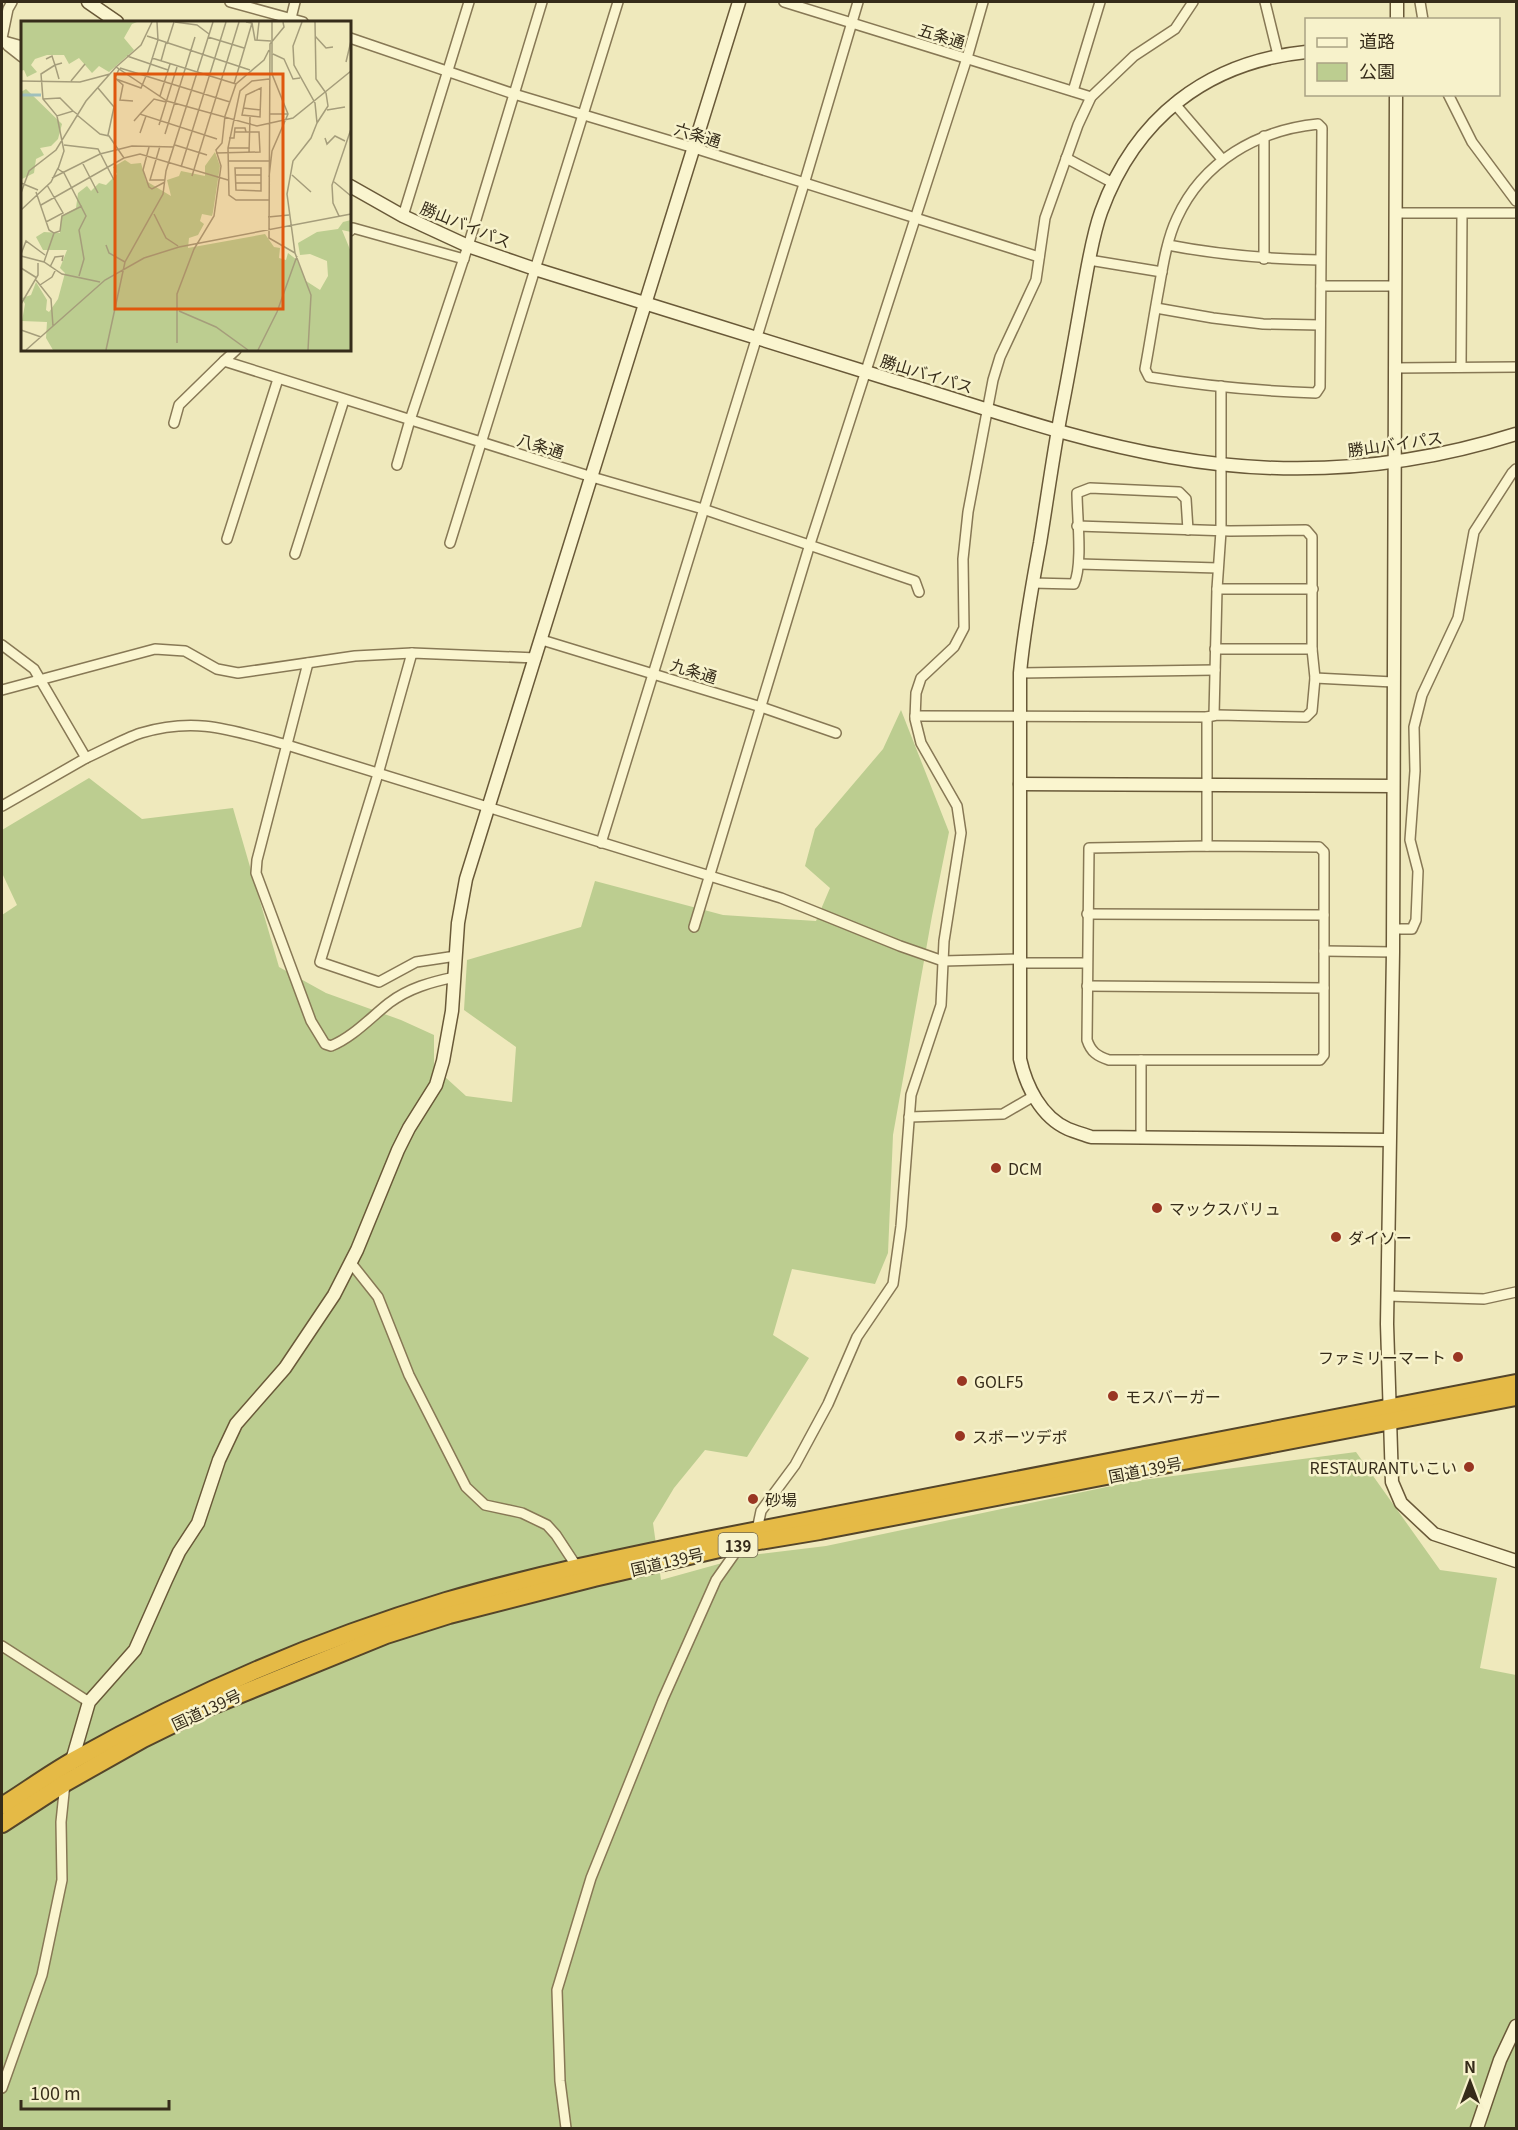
<svg xmlns="http://www.w3.org/2000/svg" width="1518" height="2130" font-family="Georgia,'Noto Sans JP',serif">
  <style>
    .green { fill: #bccd90 }
    .lines { fill: none; stroke-linecap: round; stroke-linejoin: round }
    .street-casing { stroke: #877855; stroke-width: 12 }
    .secondary-casing { stroke: #695938; stroke-width: 15 }
    .highway-casing { stroke: #54452a; stroke-width: 20 }
    .street { stroke: #faf5cf; stroke-width: 9 }
    .secondary { stroke: #faf5cf; stroke-width: 12 }
    .highway { stroke: #e5ba46; stroke-width: 16 }
    .poi-dot { fill: #993622; stroke: #f7f2cb; stroke-width: 2 }
    .labels { text-anchor: middle; dominant-baseline: central; stroke-width: 5; stroke-linejoin: round; paint-order: stroke }
    .shield { fill: #f7f2cb; stroke: #70674f; stroke-width: 1.5 }
    .shield-label { font-size: 15px; font-weight: bold; fill: #362c1a }
    .street-label { font-size: 16px; fill: #362c1a; stroke: #f7f2cb }
    .poi-label { font-size: 16px; fill: #362c1a; stroke: #f7f2cb; text-anchor: start }
    .inset-river { fill: none; stroke: #a0c0bc; stroke-width: 3 }
    .inset-road { fill: none; stroke: #a59d7b; stroke-width: 1.5 }
    .view { fill: #df570d; fill-opacity: 0.15; stroke: #df570d; stroke-width: 3 }
    .inset-edge { fill: none; stroke: #362c1a; stroke-width: 3 }
  </style>
  <rect width="100%" height="100%" fill="#efe9bc"/>
  <path class="green" d="M901 710 949 832 932 916 893 1135 888 1253 875 1284 792 1269 773 1335 809 1358 747 1457 705 1450 674 1488 653 1523 661 1580 751 1555 826 1546 1135 1481 1356 1452 1440 1570 1497 1578 1480 1668 1516 1675V2128H2V915L17 905 2 873V830L89 778 142 819 233 808 279 967 326 993 401 1020 434 1035V1067L466 1096 512 1102 516 1047 464 1010 467 960 581 927 595 881 723 915 816 921 830 888 805 866 815 829 883 749Z"/>
  <g class="lines">
    <g class="street-casing">
      <g id="street">
        <path d="M12 2 8 9 2 38 8 46 22 57"/>
        <path d="M230 2 303 22"/>
        <path d="M784 2 1091 97"/>
        <path d="M1265 2 1278 55"/>
        <path d="M1420 2 1423 20"/>
        <path d="M291 18 295 2"/>
        <path d="M350 38 514 94 694 148 1039 257"/>
        <path d="M4 41 22 46"/>
        <path d="M1073 91 1100 2"/>
        <path d="M1448 94 1472 142 1516 201"/>
        <path d="M1174 103 1222 159"/>
        <path d="M1318 124 1322 128 1320 387 1316 393C1260 391 1204 386 1149 377L1145 369C1150 342 1154 315 1159 288 1163 265 1167 239 1177 218 1203 161 1258 130 1318 124Z"/>
        <path d="M1066 158 1113 183"/>
        <path d="M1395 213H1516"/>
        <path d="M403 216 469 2"/>
        <path d="M350 231 353 228 464 259"/>
        <path d="M1168 245C1219 255 1268 259 1320 260"/>
        <path d="M1264 259V136"/>
        <path d="M1089 260 1162 272"/>
        <path d="M1321 286H1395"/>
        <path d="M1156 308 1213 318 1263 324 1320 325"/>
        <path d="M224 361 236 350"/>
        <path d="M1461 367 1462 214"/>
        <path d="M1394 368 1516 367"/>
        <path d="M174 423 179 405 224 361 592 477 703 509 915 581 919 592"/>
        <path d="M397 465 410 420 468 246 542 2"/>
        <path d="M227 539 278 379"/>
        <path d="M450 543 618 2"/>
        <path d="M295 554 344 400"/>
        <path d="M1079 564 1218 568"/>
        <path d="M1032 583 1074 584C1083 565 1077 516 1077 493L1090 488 1179 492 1186 499 1188 530"/>
        <path d="M1217 589H1313"/>
        <path d="M542 640 761 707 836 733"/>
        <path d="M2 645 34 669 86 758 2 806"/>
        <path d="M1215 649H1312"/>
        <path d="M412 653 378 774 320 962 379 982 416 962 456 956"/>
        <path d="M308 663 257 860 256 873 311 1021 325 1044 331 1046C353 1037 370 1018 389 1003 409 988 431 982 455 977"/>
        <path d="M1020 673 1215 670"/>
        <path d="M1315 678 1393 682"/>
        <path d="M2 690 155 649 185 651 217 669 238 673 355 656 412 653 536 658"/>
        <path d="M1214 715 1217 589 1221 531V386"/>
        <path d="M915 716 1207 717 1217 715 1306 717 1312 711 1315 678 1312 649V537L1306 530 1230 531 1077 526"/>
        <path d="M86 758C104 750 123 739 141 733 198 716 233 731 287 745L781 898 900 946 943 961 1020 959"/>
        <path d="M601 843 804 184 858 2"/>
        <path d="M1207 846 1319 847 1324 852V1055L1320 1060H1109C1097 1056 1091 1052 1087 1040L1089 848Z"/>
        <path d="M1207 846V717"/>
        <path d="M1087 914 1324 915"/>
        <path d="M694 927 810 544 967 58 983 2"/>
        <path d="M1393 929H1412L1416 920 1418 871 1410 840 1415 771 1414 727 1422 695 1458 618 1474 532 1512 473 1516 469"/>
        <path d="M1324 951 1393 952"/>
        <path d="M1020 963H1087"/>
        <path d="M1087 986 1324 988"/>
        <path d="M1141 1060V1138"/>
        <path d="M909 1117 1003 1114 1034 1096"/>
        <path d="M351 1263 378 1297 409 1375 466 1487 485 1505 522 1513 547 1525 556 1535 577 1567"/>
        <path d="M1387 1296 1484 1299 1516 1292"/>
        <path d="M754 1532 757 1530 761 1511 795 1465 828 1404 857 1337 893 1284 901 1226 911 1095 941 1005 944 941 961 833 957 806 921 743 915 719 916 693 921 678 954 647 964 628 963 559 968 512 993 380 1000 357 1036 280 1045 218 1078 125 1091 97 1134 56 1175 29 1193 2"/>
        <path d="M2 1646 89 1702"/>
        <path d="M2 2088 42 1975 62 1880 61 1822 65 1783"/>
        <path d="M566 2128 560 2081 557 1990 591 1878 663 1699 716 1580 740 1546"/>
      </g>
    </g>
    <g class="secondary-casing">
      <g id="secondary">
        <path d="M88 2 117 22"/>
        <path d="M1397 20V2"/>
        <path d="M1306 52C1207 62 1135 118 1101 212 1092 237 1088 266 1083 292 1076 332 1069 373 1061 413 1053 456 1047 500 1040 543 1032 586 1024 629 1020 673V1059C1026 1086 1041 1117 1068 1129 1075 1132 1083 1134 1091 1137L1389 1140"/>
        <path d="M1396 94 1393 952 1387 1324 1392 1482 1401 1503 1434 1534 1516 1561"/>
        <path d="M350 186 403 216 468 246 535 269C655 306 775 344 895 381 986 408 1076 441 1170 457 1288 478 1402 470 1516 434"/>
        <path d="M1020 784 1393 786"/>
        <path d="M71 1764 89 1702 135 1650 166 1580 179 1552 198 1523 219 1460 236 1424 285 1368 334 1295 357 1250 398 1150 409 1128 436 1085 443 1061 452 1011 458 923 466 879 739 2"/>
        <path d="M1477 2128 1500 2060 1516 2026"/>
      </g>
    </g>
    <g class="highway-casing">
      <g id="highway">
        <path d="M2 1806C26 1791 49 1774 74 1760 192 1694 317 1640 446 1601 532 1576 619 1558 707 1540L1516 1383"/>
        <path d="M2 1824 65 1783 143 1739 204 1709 386 1635 449 1615 594 1578 741 1544 820 1531 1516 1397"/>
      </g>
    </g>
    <use href="#street" class="street"/>
    <use href="#secondary" class="secondary"/>
    <use href="#highway" class="highway"/>
  </g>
  <g class="poi-dot">
    <circle cx="996" cy="1168" r="6"/>
    <circle cx="1157" cy="1208" r="6"/>
    <circle cx="1336" cy="1237" r="6"/>
    <circle cx="1458" cy="1357" r="6"/>
    <circle cx="962" cy="1381" r="6"/>
    <circle cx="1113" cy="1396" r="6"/>
    <circle cx="960" cy="1436" r="6"/>
    <circle cx="1469" cy="1467" r="6"/>
    <circle cx="753" cy="1499" r="6"/>
  </g>
  <g class="labels">
    <rect class="shield" x="718.5" y="1533" width="39" height="24" rx="4.5"/>
    <g class="shield-label">
      <text x="738" y="1545">139</text>
    </g>
    <g class="street-label">
      <text transform="translate(942 35) rotate(17)">五条通</text>
      <text transform="translate(698 134) rotate(17)">六条通</text>
      <text transform="translate(466 224) rotate(22)">勝山バイパス</text>
      <text transform="translate(927 373) rotate(17)">勝山バイパス</text>
      <text transform="translate(1395 443) rotate(-8)">勝山バイパス</text>
      <text transform="translate(541 445) rotate(17)">八条通</text>
      <text transform="translate(694 670) rotate(17)">九条通</text>
      <text transform="translate(1145 1469) rotate(-11)">国道139号</text>
      <text transform="translate(667 1561) rotate(-13)">国道139号</text>
      <text transform="translate(206 1709) rotate(-25)">国道139号</text>
    </g>
    <g class="poi-label">
      <text x="1008" y="1168">DCM</text>
      <text x="1169" y="1208">マックスバリュ</text>
      <text x="1348" y="1237">ダイソー</text>
      <text x="1446" y="1357" text-anchor="end">ファミリーマート</text>
      <text x="974" y="1381">GOLF5</text>
      <text x="1125" y="1396">モスバーガー</text>
      <text x="972" y="1436">スポーツデポ</text>
      <text x="1457" y="1467" text-anchor="end">RESTAURANTいこい</text>
      <text x="765" y="1499">砂場</text>
    </g>
  </g>
  <g transform="translate(21 21)">
    <rect width="330" height="330" fill="#efe9bc"/>
    <path d="M0 1H116L111 3 103 17 113 29 88 51 78 45 71 52 58 37 48 43 43 34H26L14 38 10 44 16 51 6 56 3 49 0 50ZM5 68 41 103 37 118 30 125 19 127 23 134 15 138 13 152 1 158 0 71ZM194 131 199 145 192 191 191 195 181 193 179 200 183 203 177 214 168 217 167 227 244 213 253 226 259 227 258 237 265 239 267 232 276 239 285 260 299 269 307 255 306 240 289 233 279 234 277 222 296 211 317 208 322 201 330 199V211L321 209 330 231V329H32L25 317 26 301 1 300 4 283 1 277 10 274 15 261 26 279 25 289 28 291 37 278 44 252 39 247 46 229H22L15 216 23 211 39 212 40 195 55 187 57 172 66 165 70 170 78 162 85 164 96 153 92 146 104 139 110 143 120 142 125 160 150 175 146 159 158 155 160 150 184 155V145Z" fill="#bccd90"/>
    <path class="inset-river" d="M0 74H20"/>
    <path class="inset-road" d="M154 1 176 4 188 13M225 1 231 2 234 19 250 20M262 1 263 6 249 23 248 217 274 232M281 1 272 25 273 44 294 82 296 102 290 117 272 140 266 173 274 232 290 274 287 329M294 1 295 58 305 72 307 85 296 102M126 15 229 49M294 15 305 27 312 26M187 16 223 27M236 19 238 1M146 23 153 1M252 33 263 38 272 58 279 57M106 35 147 49M131 37 215 63M25 38 31 35 34 44 41 42M140 40 145 22M325 41 330 20M95 46 120 24 131 1M99 47 209 81M98 48 94 57 102 64 99 79 112 80M126 54 137 19 136 1M38 58 34 44 20 53 22 78 36 95 52 90 56 93M95 58 120 67 125 55M0 60 59 61 89 53M50 60 64 43M213 63 231 2M77 67 93 86 87 114M240 67 239 96 221 94 225 74ZM139 75 149 43M22 78 39 77 52 90M222 87 240 89M306 89 324 86M119 93 133 78 145 81M248 93H267M36 95 43 130 37 148 43 152 65 195 58 209 63 238 58 255M113 100 119 93 196 118M138 104 156 46M119 112 125 95M144 113 174 16M208 117H213L214 107H224L225 111M304 117 306 123 314 115 324 120M43 124 77 128 93 159M154 124 186 134M139 125 129 159H144M128 126 122 149 128 166 131 168 144 161M207 127H228M195 132 239 131 238 111H213M228 132 229 96M103 137 119 133 207 159M207 140H248M61 141 77 172M160 146 205 1M214 147H240V170L215 169ZM214 154H240M271 154 290 171M171 155 218 1M248 156 251 130 267 93 251 53V1M31 157 79 133 111 125 153 126M312 160 330 175M0 162 17 169M214 162H240M15 171 28 209 33 212 23 241M0 172 8 150 35 129 65 80 95 46 146 80 236 105 272 97 330 50M248 179H215L208 174 207 127 219 70 231 60 248 58M20 184 103 137 88 115 79 113 56 94M0 189 30 161 37 147M133 193 145 217 157 225M318 195 312 182 311 164 330 108M247 196 268 194M25 201 42 192 26 164M33 212 39 210 41 195 61 185M85 224 88 232 104 241M0 233 5 220 24 234M0 235 23 241 41 253 79 261M29 246 34 236 42 235 41 240M0 247 16 257M15 259 30 278 32 305M19 264 31 256 35 248M0 283 17 254V242M158 290 195 306 227 329M0 309 20 316M156 322V273L173 228 193 195 200 145 195 129 201 122 204 95 215 63 243 39 248 29M5 329 84 259 123 237 158 226 330 193M85 329 104 241 142 173 145 150 192 1M237 329 256 291 276 235"/>
    <path class="view" d="M94 53H262V288H94Z"/>
    <rect width="330" height="330" class="inset-edge"/>
  </g>
  <rect width="1518" height="2130" fill="none" stroke="#362c1a" stroke-width="6"/>
  <rect x="1305" y="18" width="195" height="78" fill="#f7f2cb" stroke="#aaa384" stroke-width="1.5"/>
  <rect x="1317" y="38" width="30" height="9" fill="#faf5cf" stroke="#aaa384" stroke-width="1.5"/>
  <text x="1359" y="48" font-size="18" fill="#362c1a">道路</text>
  <rect x="1317" y="63" width="30" height="18" fill="#bccd90" stroke="#aaa384" stroke-width="1.5"/>
  <text x="1359" y="78" font-size="18" fill="#362c1a">公園</text>
  <g transform="translate(1470 2082)" stroke="#f7f2cb" stroke-width="4.5" paint-order="stroke">
  <path d="M0-4.5L10 22L0 15L-10 22Z" fill="#362c1a"/>
  <text y="-9" font-size="16" font-weight="bold" text-anchor="middle" fill="#362c1a">N</text>
  </g>
  <path d="M21 2100v9h148v-9" fill="none" stroke="#362c1a" stroke-width="3"/>
  <text x="30" y="2100" font-size="18" fill="#362c1a" stroke="#f7f2cb" stroke-width="4.5" paint-order="stroke">100 m</text>
</svg>
